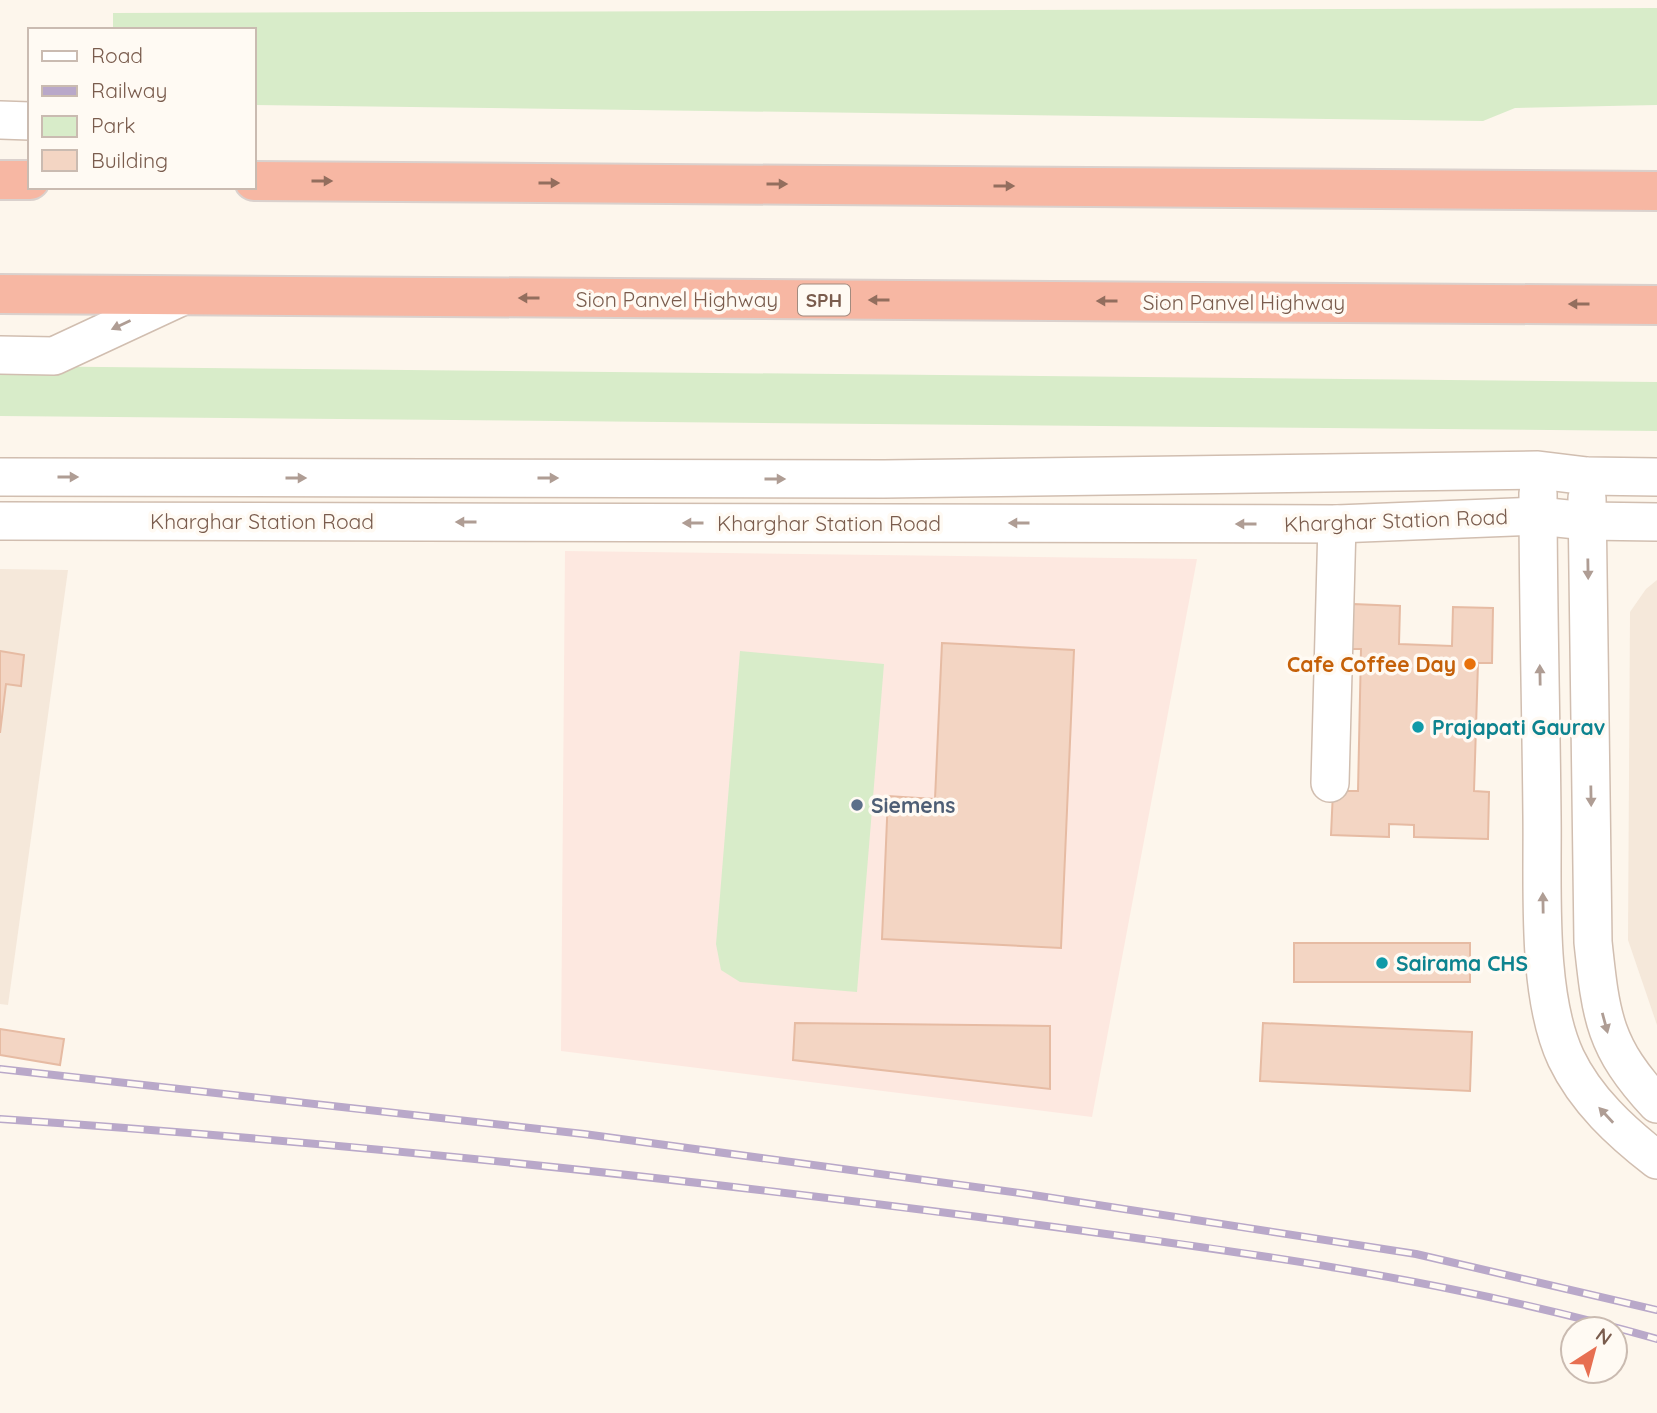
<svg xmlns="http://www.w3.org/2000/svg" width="1657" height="1413" font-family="Quicksand,sans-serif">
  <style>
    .residential { fill: #f5e8da }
    .commercial { fill: #fde8e0 }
    .green { fill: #d8ecc9 }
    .building { fill: #f3d5c3; stroke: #e6bba3; stroke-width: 2 }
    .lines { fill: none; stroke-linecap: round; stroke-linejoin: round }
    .minor-casing { stroke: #d1beb0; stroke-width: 40 }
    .highway-casing { stroke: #dad1cd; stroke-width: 42 }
    .minor { stroke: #fff; stroke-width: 37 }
    .highway { stroke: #f7b7a3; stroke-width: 38 }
    .rail-casing { stroke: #b9a8c9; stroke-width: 8 }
    .rail { stroke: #fffaf3; stroke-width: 5; stroke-dasharray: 16; stroke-linecap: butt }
    .oneway { fill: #936e5e }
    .oneway2 { fill: #af9d94 }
    .food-dot { fill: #e8710a; stroke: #fffaf3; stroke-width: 2.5 }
    .culture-dot { fill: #0f9aa8; stroke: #fffaf3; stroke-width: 2.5 }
    .service-dot { fill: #5c6f8a; stroke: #fffaf3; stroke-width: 2.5 }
    .labels { text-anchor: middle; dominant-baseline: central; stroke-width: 7; stroke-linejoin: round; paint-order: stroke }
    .shield { fill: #fffaf3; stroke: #a28b7f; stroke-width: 2 }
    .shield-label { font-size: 19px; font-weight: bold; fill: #7a5c4d }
    .street-label { font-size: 21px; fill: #7a5c4d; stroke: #fffaf3 }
    .food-label { font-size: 21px; font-weight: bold; fill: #c56008; stroke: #fffaf3; text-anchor: end }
    .culture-label { font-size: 21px; font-weight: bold; fill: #0d838f; stroke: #fffaf3; text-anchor: start }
    .service-label { font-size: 21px; font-weight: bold; fill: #4e5e75; stroke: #fffaf3; text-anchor: start }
  </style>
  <rect width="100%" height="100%" fill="#fdf6ec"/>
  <g class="residential">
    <path d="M0 569 68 570 8 1005 0 1004Z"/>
    <path d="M1657 580V1025L1628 940 1630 612 1646 589Z"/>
  </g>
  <path class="commercial" d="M565 551 1197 559 1092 1117 561 1051Z"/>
  <g class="green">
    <path d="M1657 8V105L1515 108 1483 121 254 105V30H113V13Z"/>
    <path d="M0 366 1657 382V431L0 416Z"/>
    <path d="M740 651 884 664 857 992 740 982 721 970 716 944Z"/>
  </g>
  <g class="building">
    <path d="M1353 604 1400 606 1399 644 1452 646 1453 607 1493 608 1492 663H1478L1474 791 1489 792 1488 839 1414 837V825L1389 824V837L1331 835 1333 791H1358L1361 649H1351Z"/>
    <path d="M942 643 1074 650 1061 948 882 939 888 796 935 799Z"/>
    <path d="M0 651 24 655 21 686 6 684 0 733Z"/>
    <rect x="1294" y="943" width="176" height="39"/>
    <path d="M795 1023 1050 1026V1089L793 1060Z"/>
    <path d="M1263 1023 1472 1032 1470 1091 1260 1081Z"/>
    <path d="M0 1029 64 1039 60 1065 0 1055Z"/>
  </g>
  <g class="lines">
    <g class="minor-casing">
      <g id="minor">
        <path d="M0 120 30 121"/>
        <path d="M0 355 54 356 183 296"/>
        <path d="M0 477 884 479 1538 470 1587 476 1657 477"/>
        <path d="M1538 493C1538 601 1541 709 1542 816 1543 887 1536 994 1566 1058 1586 1100 1621 1132 1657 1160"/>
        <path d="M1587 498 1593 942C1601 1017 1604 1047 1657 1104"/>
        <path d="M0 521 1337 524 1538 516 1587 521 1657 522"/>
        <path d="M1330 783 1337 524"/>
      </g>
    </g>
    <g class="highway-casing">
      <g id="highway">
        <path d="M0 180H30"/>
        <path d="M254 181 1657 191"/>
        <path d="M0 294 1657 305"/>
      </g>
    </g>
    <use href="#minor" class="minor"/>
    <use href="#highway" class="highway"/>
    <g class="rail-casing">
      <g id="rail">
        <path d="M0 1069 584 1134 1020 1193 1416 1254 1657 1310"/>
        <path d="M0 1119C328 1141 653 1175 979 1217 1207 1247 1436 1275 1657 1339"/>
      </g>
    </g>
    <use href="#rail" class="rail"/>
  </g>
  <defs><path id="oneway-solid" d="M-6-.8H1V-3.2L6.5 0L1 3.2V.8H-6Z" transform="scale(1.75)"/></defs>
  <g class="oneway">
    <use href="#oneway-solid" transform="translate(322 181)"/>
    <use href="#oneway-solid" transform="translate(549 183)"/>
    <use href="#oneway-solid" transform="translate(777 184)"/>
    <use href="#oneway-solid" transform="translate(1004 186)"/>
    <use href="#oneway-solid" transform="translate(529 298) rotate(-180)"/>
    <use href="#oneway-solid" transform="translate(879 300) rotate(-180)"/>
    <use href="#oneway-solid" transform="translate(1107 301) rotate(-180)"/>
    <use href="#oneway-solid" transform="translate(1579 304) rotate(-180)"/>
  </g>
  <g class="oneway2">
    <use href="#oneway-solid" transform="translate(121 325) rotate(155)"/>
    <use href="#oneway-solid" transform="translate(68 477)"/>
    <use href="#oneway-solid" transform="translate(296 478)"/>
    <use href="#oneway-solid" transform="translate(548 478)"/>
    <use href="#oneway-solid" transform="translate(775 479)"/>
    <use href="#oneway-solid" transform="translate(466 522) rotate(-180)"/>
    <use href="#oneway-solid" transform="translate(693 523) rotate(-180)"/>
    <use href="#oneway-solid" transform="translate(1019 523) rotate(-180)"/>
    <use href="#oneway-solid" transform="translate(1246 524) rotate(-180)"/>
    <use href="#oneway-solid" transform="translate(1588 569) rotate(89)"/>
    <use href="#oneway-solid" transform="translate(1540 675) rotate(-91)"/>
    <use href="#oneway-solid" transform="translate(1591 796) rotate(89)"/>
    <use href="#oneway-solid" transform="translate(1543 903) rotate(-91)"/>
    <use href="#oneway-solid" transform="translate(1605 1023) rotate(75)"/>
    <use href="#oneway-solid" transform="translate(1606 1115) rotate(-133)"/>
  </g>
  <circle class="food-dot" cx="1470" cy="664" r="7"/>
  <g class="culture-dot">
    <circle cx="1418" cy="727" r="7"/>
    <circle cx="1382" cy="963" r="7"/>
  </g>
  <circle class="service-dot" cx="857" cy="805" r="7"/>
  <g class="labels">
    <rect class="shield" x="798" y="284.5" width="52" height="31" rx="5"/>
    <g class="shield-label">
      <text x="824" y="300">SPH</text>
    </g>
    <g class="street-label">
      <text x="677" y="299">Sion Panvel Highway</text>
      <text x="1244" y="302">Sion Panvel Highway</text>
      <text transform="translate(1396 520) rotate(-2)">Kharghar Station Road</text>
      <text x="262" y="521">Kharghar Station Road</text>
      <text x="829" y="523">Kharghar Station Road</text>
    </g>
    <g class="food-label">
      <text x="1456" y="664">Cafe Coffee Day</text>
    </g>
    <g class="culture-label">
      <text x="1432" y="727">Prajapati Gaurav</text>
      <text x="1396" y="963">Sairama CHS</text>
    </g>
    <g class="service-label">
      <text x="871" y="805">Siemens</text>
    </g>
  </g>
  <rect x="28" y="28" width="228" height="161" fill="#fffaf3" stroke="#cabbb1" stroke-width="2"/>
  <rect x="42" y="51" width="35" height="10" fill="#ffffff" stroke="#cabbb1" stroke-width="2"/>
  <text x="91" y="63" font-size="21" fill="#7a5c4d">Road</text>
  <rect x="42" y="86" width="35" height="10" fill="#b9a8c9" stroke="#cabbb1" stroke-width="2"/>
  <text x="91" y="98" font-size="21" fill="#7a5c4d">Railway</text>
  <rect x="42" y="116" width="35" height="21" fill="#d8ecc9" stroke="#cabbb1" stroke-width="2"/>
  <text x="91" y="133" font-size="21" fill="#7a5c4d">Park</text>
  <rect x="42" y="150" width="35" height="21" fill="#f3d5c3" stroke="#cabbb1" stroke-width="2"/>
  <text x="91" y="168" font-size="21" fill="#7a5c4d">Building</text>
  <g transform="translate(1594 1350) rotate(36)"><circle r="33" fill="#fffaf3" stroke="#cabbb1" stroke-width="2"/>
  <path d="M0-5L12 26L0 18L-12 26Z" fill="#e76f51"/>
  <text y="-10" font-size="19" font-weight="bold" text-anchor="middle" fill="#7a5c4d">N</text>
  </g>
</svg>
